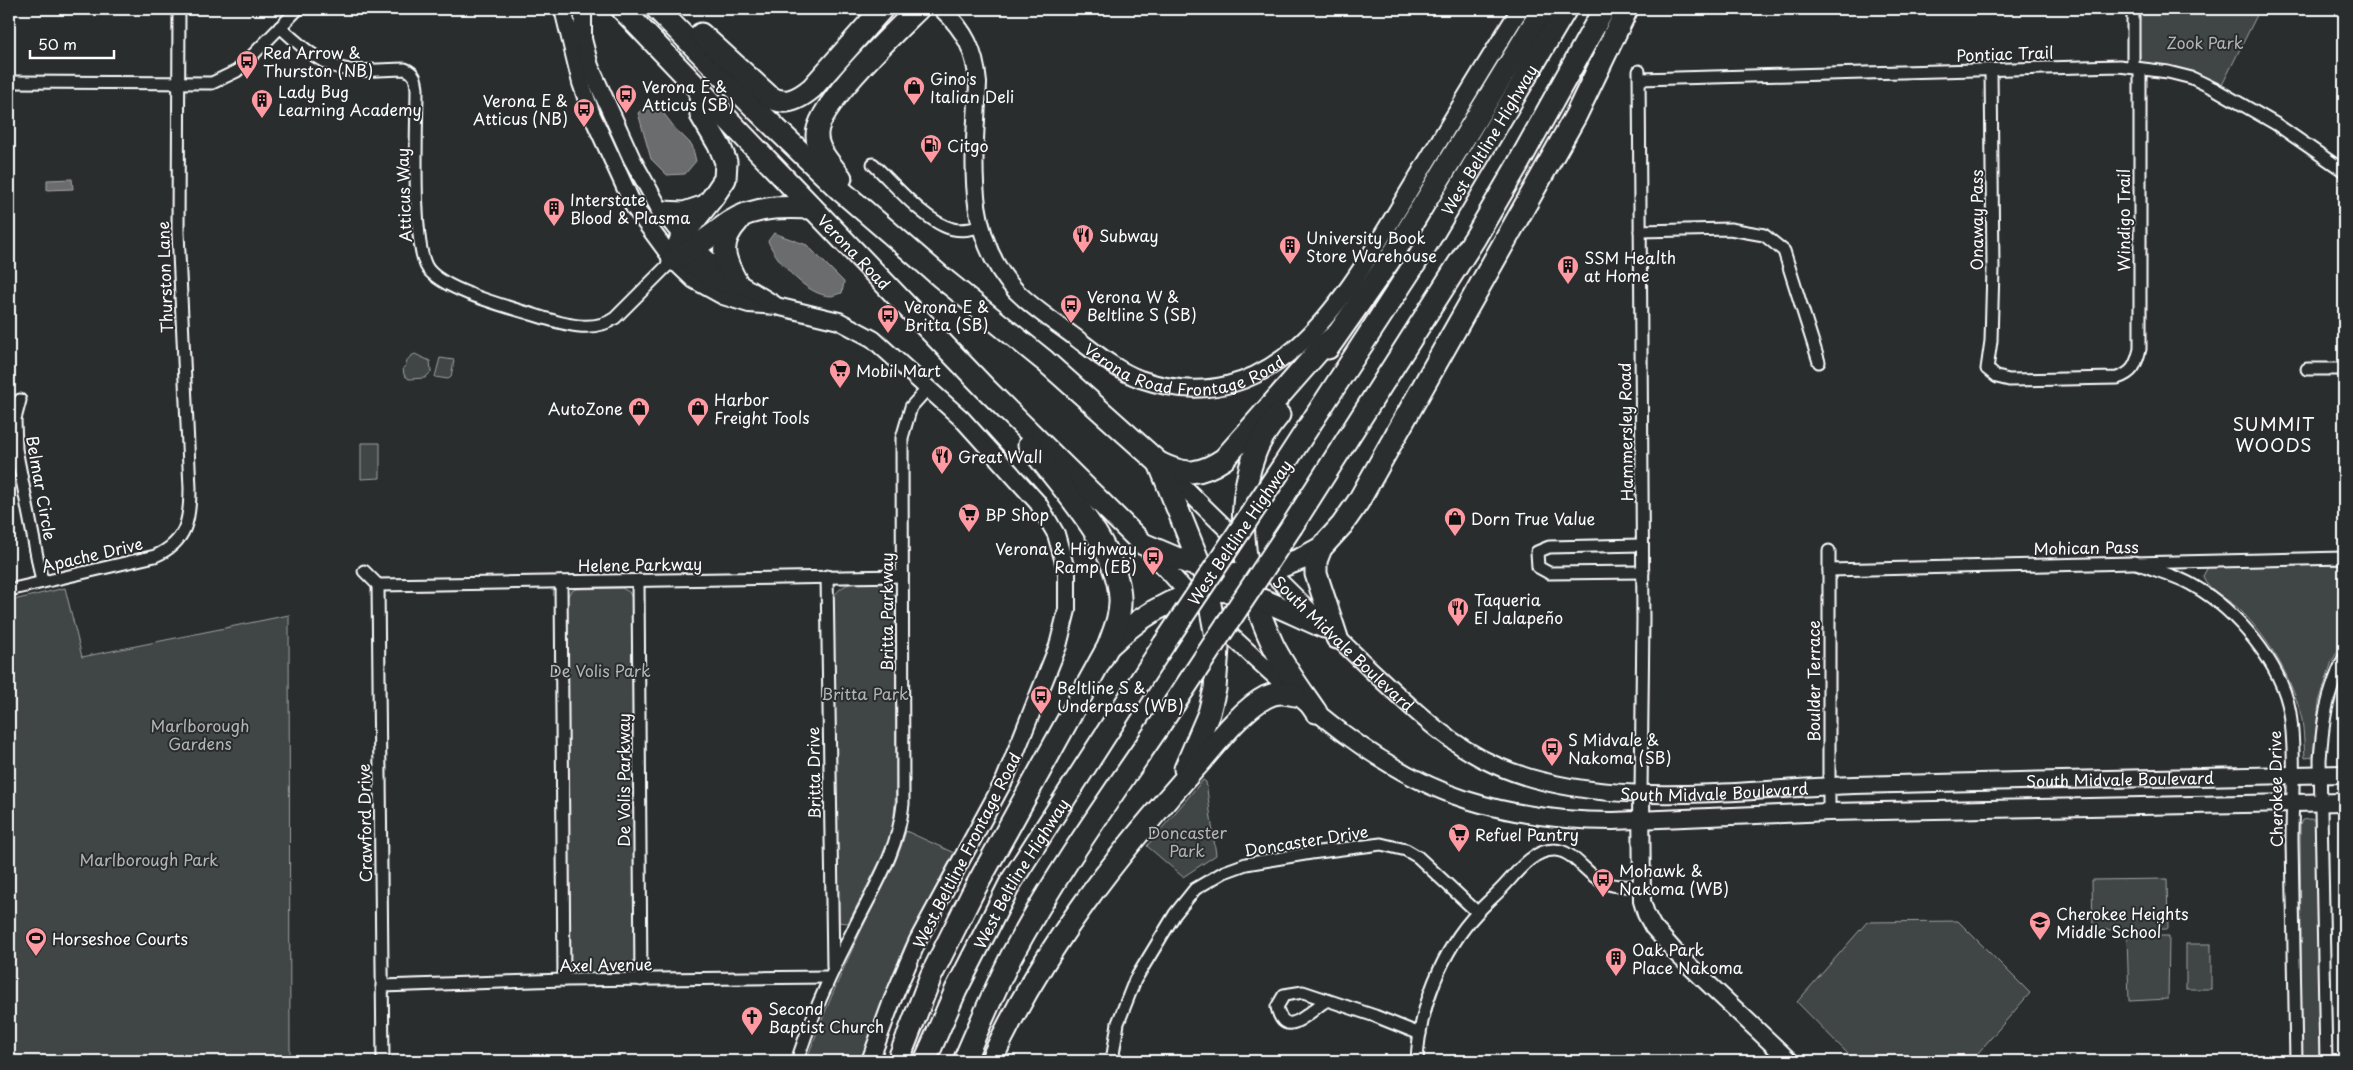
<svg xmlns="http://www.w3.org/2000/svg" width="2353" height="1070" font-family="'Playpen Sans',sans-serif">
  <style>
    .green { fill: #414445; stroke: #a0a2a2 }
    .water { fill: #6a6c6d; stroke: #a6a7a7 }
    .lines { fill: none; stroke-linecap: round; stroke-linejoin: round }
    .street-casing { stroke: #fff; stroke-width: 15 }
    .secondary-casing { stroke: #fff; stroke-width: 20 }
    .highway-casing { stroke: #fff; stroke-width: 25 }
    .street { stroke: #2a2d2e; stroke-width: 11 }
    .secondary { stroke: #2a2d2e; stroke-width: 16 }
    .highway { stroke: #2a2d2e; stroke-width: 21 }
    .highway-bridge-casing { stroke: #fff; stroke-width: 25; stroke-linecap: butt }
    .highway-bridge { stroke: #2a2d2e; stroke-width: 21 }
    .labels { text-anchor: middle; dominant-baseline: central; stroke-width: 4; stroke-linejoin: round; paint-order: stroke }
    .park-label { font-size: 16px; fill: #b3b4b5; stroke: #2a2d2e }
    .poi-label { font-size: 16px; fill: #fff; stroke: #2a2d2e; text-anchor: start }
    .street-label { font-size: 16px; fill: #fff; stroke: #2a2d2e }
    .neighbourhood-label { font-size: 18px; letter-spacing: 1px; fill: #fff; stroke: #2a2d2e }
  </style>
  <rect width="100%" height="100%" fill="#2a2d2e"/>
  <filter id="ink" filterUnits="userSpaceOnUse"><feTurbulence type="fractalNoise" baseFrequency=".02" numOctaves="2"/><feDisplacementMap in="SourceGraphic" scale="10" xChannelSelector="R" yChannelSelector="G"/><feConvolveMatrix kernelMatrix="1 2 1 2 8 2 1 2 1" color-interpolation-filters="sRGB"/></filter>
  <g filter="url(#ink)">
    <g class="green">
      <path d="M2138 9H2260L2222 85 2191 71 2140 62Z"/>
      <path d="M415 354 430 361 431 372 425 378 409 379 404 375 403 368 406 365C406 360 410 356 415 354Z"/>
      <path d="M440 358 454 360 451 377 448 379 435 377Z"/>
      <path d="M361 443H380V478L361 479Z"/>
      <path d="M2344 565V640L2332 661 2319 702 2313 757 2305 758C2304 746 2304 732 2302 720 2293 679 2269 638 2239 609 2227 598 2208 591 2203 576L2208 567Z"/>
      <path d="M881 583 891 588 895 596 896 788 893 829 883 855 848 923 837 922 836 913 833 598C845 578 860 583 881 583Z"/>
      <path d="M65 588 82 657 289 615 290 1061H9V601Z"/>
      <path d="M622 588 629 592 632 598 635 965 632 970 626 973H578L573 970 570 965 566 600 570 592 576 589Z"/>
      <path d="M1203 780 1206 782 1216 855 1183 877 1147 846Z"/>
      <path d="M2310 819 2317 821 2321 1061H2302L2300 825 2302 820Z"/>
      <path d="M906 831 954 853 905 945 892 976 863 1061H806C822 1018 840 975 860 933 876 899 896 868 906 831Z"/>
      <path d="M2167 879 2168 929 2093 930 2092 880Z"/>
      <path d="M1958 921 2030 993 1971 1061H1855L1797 1002 1867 922Z"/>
      <path d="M2127 936H2169L2168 999 2129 1001Z"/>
      <rect x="2186" y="944" width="25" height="45"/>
    </g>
    <g class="water">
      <path d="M645 107 661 110 675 128 692 145 696 161 685 174 667 175 651 159 638 113Z"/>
      <path d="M72 179 73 189 47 190V180Z"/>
      <path d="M774 233 807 245 844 282 842 293C839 293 834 296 831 296 807 296 776 261 768 241Z"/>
    </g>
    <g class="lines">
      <g class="street-casing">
        <g id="street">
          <path d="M2133 9V67"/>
          <path d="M280 27C300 45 322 67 350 70 367 72 387 69 405 69 415 73 416 79 417 89 417 124 411 246 428 269 444 290 505 306 531 314 557 322 591 335 615 318L673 260"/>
          <path d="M1991 70 1993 269 1991 341 1987 369 1997 377 2009 380 2117 378C2133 373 2136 365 2140 349V69"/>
          <path d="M1639 71 1643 619 1641 793"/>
          <path d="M1640 79 2119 66 2168 72 2192 78 2215 89 2276 124 2344 171"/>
          <path d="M9 82 212 83 237 71 298 9"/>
          <path d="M873 164C893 183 926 223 953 229 962 231 971 229 980 227"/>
          <path d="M1640 231 1730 229 1764 235 1784 251 1819 362"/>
          <path d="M2307 369H2344"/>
          <path d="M20 400 15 419 16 449 42 582"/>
          <path d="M1642 545 1549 547 1537 552 1538 567 1549 573 1643 572"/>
          <path d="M2134 562C2153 570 2176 575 2194 586 2236 610 2282 664 2290 713 2296 755 2292 799 2292 841 2294 915 2295 988 2296 1061"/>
          <path d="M1829 570 2344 558"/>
          <path d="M364 571 378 585"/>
          <path d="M827 576 833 967"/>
          <path d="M638 580 641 980"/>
          <path d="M561 582 564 980"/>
          <path d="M378 585 902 576"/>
          <path d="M378 585 383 1061"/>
          <path d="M9 590 155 556C187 542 190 519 190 488L178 232 179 9"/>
          <path d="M1829 812V551"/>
          <path d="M382 986 564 980 829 977"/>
          <path d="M1326 1001C1311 1009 1285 1043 1277 1007L1284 995 1303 992 1375 1016 1420 1034"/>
          <path d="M797 1061C811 1018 830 975 851 934 872 891 898 853 903 804L902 438 911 407 928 388"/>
          <path d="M1112 1061 1118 1023 1135 980 1175 914 1195 889 1224 872 1246 864 1311 853 1381 844 1406 850 1418 857 1477 912"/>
          <path d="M1417 1061C1419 1009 1441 951 1478 912 1487 902 1497 894 1505 885 1518 871 1533 850 1554 850 1573 850 1585 873 1601 881 1614 888 1628 886 1642 886"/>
          <path d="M2326 1061 2320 760C2323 720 2326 696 2344 658"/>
        </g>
      </g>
      <g class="secondary-casing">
        <g id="secondary">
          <path d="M563 9 581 83 592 115 634 207 673 260 694 280 723 296 749 304 776 306 839 321 873 339 962 419 1038 503 1056 534 1067 573V610L1058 646 1005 779 918 940 892 1001 870 1061"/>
          <path d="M583 9V39L590 66 632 159 658 206 682 236 724 274 774 304"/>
          <path id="s1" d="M942 9C965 31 975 50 978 83 975 154 962 234 1016 291 1034 309 1056 323 1076 338 1096 353 1116 370 1140 379 1277 426 1347 294 1406 196 1444 133 1481 71 1520 9"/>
          <path d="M680 262 695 267 724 285"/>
          <path d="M1162 466 1243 545"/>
          <path d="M1144 545 1197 603"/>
          <path id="s2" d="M1262 564C1298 600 1334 635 1371 670 1410 706 1447 744 1495 765 1600 812 1742 789 1854 785 2017 780 2181 778 2344 774"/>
          <path d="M1216 622C1291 691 1368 768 1467 800 1515 815 1563 821 1613 821L1829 812 2344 802"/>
          <path d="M1641 793 1642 901 1646 914 1653 927 1678 955 1790 1061"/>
        </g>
      </g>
      <g class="highway-casing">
        <g id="highway">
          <path id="s3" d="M622 9 987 390 1143 544 1188 563 1231 574 1269 571 1301 559 1321 548"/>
          <path d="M657 9 758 111 839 189 941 277 1045 361 1159 463C1185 476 1200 475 1224 459L1323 346 1335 336"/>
          <path d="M701 34 769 96C784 107 799 99 812 88L882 9"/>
          <path d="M841 178C832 166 817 151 817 136 815 107 896 31 918 9"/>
          <path d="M662 212 684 213 705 206"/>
          <path d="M673 260 682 236 713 197 725 179 726 162 720 147 701 115 700 89"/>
          <path d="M673 260C694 250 711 235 730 222 754 206 784 207 812 208"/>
          <path d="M737 283C724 259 717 244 738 221"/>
          <path d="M1328 348 1389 261 1543 9"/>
          <path d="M1279 415C1269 427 1260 439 1255 453 1232 514 1246 588 1273 645 1285 669 1301 690 1316 712"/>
          <path d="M1159 463 1205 577 1218 648 1215 689 1209 713 1185 769"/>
          <path id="s4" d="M1283 466 1416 262 1566 9"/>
          <path d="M1292 526 1475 238 1517 166 1604 9"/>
          <path d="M1337 638 1316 574V561L1321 548 1342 525 1358 502 1576 115 1627 9"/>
          <path d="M1110 645C1143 613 1193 581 1242 593 1270 601 1297 616 1324 627"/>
          <path d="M898 1061 931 976 972 894 1108 647C1114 631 1121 615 1120 598 1118 546 1060 486 1029 445"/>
          <path id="s5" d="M925 1061 956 990 1011 882 1164 644"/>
          <path d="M964 1061C979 1026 994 991 1011 957 1058 869 1118 787 1174 704"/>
          <path d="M991 1061C1042 949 1119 852 1201 761 1217 742 1244 708 1266 697 1276 692 1284 692 1295 695"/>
        </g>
      </g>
      <use href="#street" class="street"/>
      <use href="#secondary" class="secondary"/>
      <use href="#highway" class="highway"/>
      <g class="highway-bridge-casing">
        <g id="highway-bridge">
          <path d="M1164 644 1283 466"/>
          <path d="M1174 704 1292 526"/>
        </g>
      </g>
      <use href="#highway-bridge" class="highway-bridge"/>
    </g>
  </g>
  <defs>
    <g id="bus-pin" transform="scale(1.125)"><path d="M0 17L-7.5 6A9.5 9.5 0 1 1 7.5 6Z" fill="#ff9aa2" stroke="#2a2d2e"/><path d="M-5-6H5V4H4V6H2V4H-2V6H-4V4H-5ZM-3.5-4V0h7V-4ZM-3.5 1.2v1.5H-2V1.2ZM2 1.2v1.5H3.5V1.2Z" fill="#111"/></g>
    <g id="shop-pin" transform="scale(1.125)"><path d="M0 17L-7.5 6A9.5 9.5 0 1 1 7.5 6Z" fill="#ff9aa2" stroke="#2a2d2e"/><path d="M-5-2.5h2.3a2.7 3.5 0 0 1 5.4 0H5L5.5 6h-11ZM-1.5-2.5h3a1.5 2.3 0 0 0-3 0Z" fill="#111"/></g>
    <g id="building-pin" transform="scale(1.125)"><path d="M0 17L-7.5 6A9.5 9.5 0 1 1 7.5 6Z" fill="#ff9aa2" stroke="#2a2d2e"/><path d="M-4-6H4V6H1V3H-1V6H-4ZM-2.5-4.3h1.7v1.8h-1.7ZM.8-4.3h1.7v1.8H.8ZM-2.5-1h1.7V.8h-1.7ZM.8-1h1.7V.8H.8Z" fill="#111"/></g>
    <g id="fuel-pin" transform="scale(1.125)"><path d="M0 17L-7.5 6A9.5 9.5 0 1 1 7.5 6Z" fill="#ff9aa2" stroke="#2a2d2e"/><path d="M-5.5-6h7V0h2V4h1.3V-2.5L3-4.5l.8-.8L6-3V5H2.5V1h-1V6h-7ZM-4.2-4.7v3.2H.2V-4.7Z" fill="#111"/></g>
    <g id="restaurant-pin" transform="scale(1.125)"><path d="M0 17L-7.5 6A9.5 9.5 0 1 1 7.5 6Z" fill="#ff9aa2" stroke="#2a2d2e"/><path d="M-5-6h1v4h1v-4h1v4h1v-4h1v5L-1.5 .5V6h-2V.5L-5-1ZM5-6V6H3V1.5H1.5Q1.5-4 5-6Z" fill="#111"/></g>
    <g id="supermarket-pin" transform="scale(1.125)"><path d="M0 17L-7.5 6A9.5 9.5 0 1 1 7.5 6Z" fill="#ff9aa2" stroke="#2a2d2e"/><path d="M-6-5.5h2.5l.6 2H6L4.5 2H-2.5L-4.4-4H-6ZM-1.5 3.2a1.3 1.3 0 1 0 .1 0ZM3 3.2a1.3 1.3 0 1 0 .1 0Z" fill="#111"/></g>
    <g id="school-pin" transform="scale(1.125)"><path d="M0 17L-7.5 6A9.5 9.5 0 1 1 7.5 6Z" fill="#ff9aa2" stroke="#2a2d2e"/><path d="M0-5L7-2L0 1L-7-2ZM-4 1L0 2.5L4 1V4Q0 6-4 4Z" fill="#111"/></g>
    <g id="stadium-pin" transform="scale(1.125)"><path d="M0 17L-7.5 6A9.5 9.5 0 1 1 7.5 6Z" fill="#ff9aa2" stroke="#2a2d2e"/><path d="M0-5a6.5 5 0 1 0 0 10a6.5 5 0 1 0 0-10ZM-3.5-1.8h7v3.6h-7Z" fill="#111"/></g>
    <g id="church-pin" transform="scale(1.125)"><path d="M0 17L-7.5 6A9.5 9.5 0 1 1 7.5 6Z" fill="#ff9aa2" stroke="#2a2d2e"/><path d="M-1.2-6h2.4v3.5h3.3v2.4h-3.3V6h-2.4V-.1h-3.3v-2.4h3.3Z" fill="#111"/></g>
  </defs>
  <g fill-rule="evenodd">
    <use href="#bus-pin" x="247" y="61"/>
    <use href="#shop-pin" x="914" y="87"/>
    <use href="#bus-pin" x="626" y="95"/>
    <use href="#building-pin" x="262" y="100"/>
    <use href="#bus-pin" x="584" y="109"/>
    <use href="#fuel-pin" x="931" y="145"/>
    <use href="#building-pin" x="554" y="208"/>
    <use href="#restaurant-pin" x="1083" y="235"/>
    <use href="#building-pin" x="1290" y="246"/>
    <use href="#building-pin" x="1568" y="266"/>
    <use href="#bus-pin" x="1071" y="305"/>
    <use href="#bus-pin" x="888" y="315"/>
    <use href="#supermarket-pin" x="840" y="370"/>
    <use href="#shop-pin" x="639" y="408"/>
    <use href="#shop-pin" x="698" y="408"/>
    <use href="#restaurant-pin" x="942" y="456"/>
    <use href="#supermarket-pin" x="969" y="514"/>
    <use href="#shop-pin" x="1455" y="518"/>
    <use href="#bus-pin" x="1153" y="557"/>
    <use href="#restaurant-pin" x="1458" y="608"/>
    <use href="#bus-pin" x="1041" y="696"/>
    <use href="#bus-pin" x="1552" y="748"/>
    <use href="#supermarket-pin" x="1459" y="834"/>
    <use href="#bus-pin" x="1603" y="879"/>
    <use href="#school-pin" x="2040" y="922"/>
    <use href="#stadium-pin" x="36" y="938"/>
    <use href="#building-pin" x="1616" y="958"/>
    <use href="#church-pin" x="752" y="1017"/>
  </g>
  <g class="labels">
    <g class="park-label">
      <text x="2205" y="42">Zook Park</text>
      <text x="600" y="670">De Volis Park</text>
      <text x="865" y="693">Britta Park</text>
      <text x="200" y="725">Marlborough<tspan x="200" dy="18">Gardens</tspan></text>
      <text x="1187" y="832">Doncaster<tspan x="1187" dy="18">Park</tspan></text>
      <text x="149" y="859">Marlborough Park</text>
    </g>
    <g class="poi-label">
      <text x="263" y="52">Red Arrow &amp;<tspan x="263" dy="18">Thurston (NB)</tspan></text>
      <text x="930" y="78">Gino's<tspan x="930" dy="18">Italian Deli</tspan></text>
      <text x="642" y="86">Verona E &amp;<tspan x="642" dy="18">Atticus (SB)</tspan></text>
      <text x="278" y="91">Lady Bug<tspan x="278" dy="18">Learning Academy</tspan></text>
      <text x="568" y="100" text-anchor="end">Verona E &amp;<tspan x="568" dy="18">Atticus (NB)</tspan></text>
      <text x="947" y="145">Citgo</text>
      <text x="570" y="199">Interstate<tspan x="570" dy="18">Blood &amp; Plasma</tspan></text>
      <text x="1099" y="235">Subway</text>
      <text x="1306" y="237">University Book<tspan x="1306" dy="18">Store Warehouse</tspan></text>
      <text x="1584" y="257">SSM Health<tspan x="1584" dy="18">at Home</tspan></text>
      <text x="1087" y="296">Verona W &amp;<tspan x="1087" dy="18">Beltline S (SB)</tspan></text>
      <text x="904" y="306">Verona E &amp;<tspan x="904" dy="18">Britta (SB)</tspan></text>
      <text x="856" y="370">Mobil Mart</text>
      <text x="714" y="399">Harbor<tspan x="714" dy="18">Freight Tools</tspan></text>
      <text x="623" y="408" text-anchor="end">AutoZone</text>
      <text x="958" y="456">Great Wall</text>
      <text x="985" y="514">BP Shop</text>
      <text x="1471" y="518">Dorn True Value</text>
      <text x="1137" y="548" text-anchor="end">Verona &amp; Highway<tspan x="1137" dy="18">Ramp (EB)</tspan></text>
      <text x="1474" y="599">Taqueria<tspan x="1474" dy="18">El Jalapeño</tspan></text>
      <text x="1057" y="687">Beltline S &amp;<tspan x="1057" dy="18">Underpass (WB)</tspan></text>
      <text x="1568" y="739">S Midvale &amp;<tspan x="1568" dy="18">Nakoma (SB)</tspan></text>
      <text x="1475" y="834">Refuel Pantry</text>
      <text x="1619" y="870">Mohawk &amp;<tspan x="1619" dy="18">Nakoma (WB)</tspan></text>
      <text x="2056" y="913">Cherokee Heights<tspan x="2056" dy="18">Middle School</tspan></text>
      <text x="52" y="938">Horseshoe Courts</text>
      <text x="1632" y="949">Oak Park<tspan x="1632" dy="18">Place Nakoma</tspan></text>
      <text x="768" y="1008">Second<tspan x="768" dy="18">Baptist Church</tspan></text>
    </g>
    <g class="street-label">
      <text transform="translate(2005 53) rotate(-2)">Pontiac Trail</text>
      <text stroke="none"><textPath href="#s4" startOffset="386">West Beltline Highway</textPath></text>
      <text transform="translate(403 195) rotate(-92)">Atticus Way</text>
      <text transform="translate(1976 220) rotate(-90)">Onaway Pass</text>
      <text transform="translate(2123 220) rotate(-90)">Windigo Trail</text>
      <text stroke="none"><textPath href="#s3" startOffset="336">Verona Road</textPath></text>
      <text transform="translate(164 277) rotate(-92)">Thurston Lane</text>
      <text stroke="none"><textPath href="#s1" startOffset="499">Verona Road Frontage Road</textPath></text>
      <text transform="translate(1625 432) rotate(-91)">Hammersley Road</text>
      <text transform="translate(42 488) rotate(80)">Belmar Circle</text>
      <text transform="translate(1239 532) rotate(-56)">West Beltline Highway</text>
      <text transform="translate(2086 547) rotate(-1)">Mohican Pass</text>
      <text transform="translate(92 554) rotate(-13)">Apache Drive</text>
      <text transform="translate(640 564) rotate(-1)">Helene Parkway</text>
      <text transform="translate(886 612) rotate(-90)">Britta Parkway</text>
      <text stroke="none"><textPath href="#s2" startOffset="114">South Midvale Boulevard</textPath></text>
      <text transform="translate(1813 681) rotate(-90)">Boulder Terrace</text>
      <text transform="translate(813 773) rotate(-91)">Britta Drive</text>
      <text stroke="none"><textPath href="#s2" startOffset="938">South Midvale Boulevard</textPath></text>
      <text transform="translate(623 780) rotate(-90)">De Volis Parkway</text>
      <text stroke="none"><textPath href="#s2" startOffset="532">South Midvale Boulevard</textPath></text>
      <text transform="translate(2275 789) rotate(-91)">Cherokee Drive</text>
      <text transform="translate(364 823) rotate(-91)">Crawford Drive</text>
      <text transform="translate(1306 840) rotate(-9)">Doncaster Drive</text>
      <text transform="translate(966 850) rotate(-63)">West Beltline Frontage Road</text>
      <text stroke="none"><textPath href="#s5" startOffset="211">West Beltline Highway</textPath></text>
      <text transform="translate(606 964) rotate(-1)">Axel Avenue</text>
    </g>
    <g class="neighbourhood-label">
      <text x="2274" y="423">SUMMIT<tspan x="2274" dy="21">WOODS</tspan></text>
    </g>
  </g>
  <rect width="2353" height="1070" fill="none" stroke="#2a2d2e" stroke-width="30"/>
  <rect x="15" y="15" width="2323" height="1040" fill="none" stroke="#fff" stroke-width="2" filter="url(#ink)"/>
  <path d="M30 50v8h84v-8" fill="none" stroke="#ffffff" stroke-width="2.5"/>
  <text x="38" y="50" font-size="15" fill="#ffffff" stroke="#2a2d2e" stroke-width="4" paint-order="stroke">50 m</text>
</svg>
